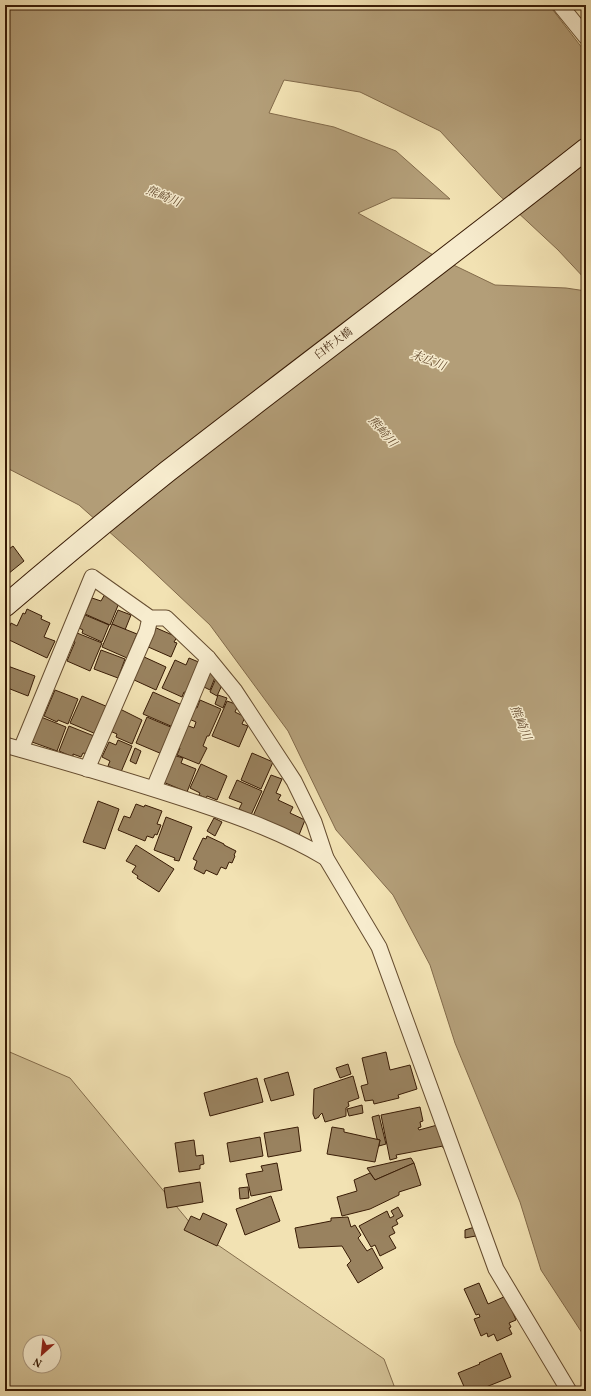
<svg xmlns="http://www.w3.org/2000/svg" width="591" height="1396" font-family="Vollkorn,'Noto Serif JP',serif">
  <style>
    .green { fill: #d2c095; stroke: #856e4d; fill-rule: evenodd }
    .water { fill: #b39e78; stroke: #826a4a }
    .building { fill: #99825f; stroke: #381b05 }
    .lines { fill: none; stroke-linecap: round; stroke-linejoin: round }
    .street-casing { stroke: #664d30; stroke-width: 17 }
    .secondary-casing { stroke: #381b05; stroke-width: 23 }
    .street { stroke: #f7ecce; stroke-width: 15 }
    .secondary { stroke: #f7ecce; stroke-width: 21 }
    .labels { text-anchor: middle; dominant-baseline: central; stroke-width: 3; stroke-linejoin: round; paint-order: stroke }
    .street-label { font-size: 11px; fill: #381b05; stroke: #f7ecce }
    .water-label { font-size: 12px; font-style: italic; fill: #63492d; stroke: #f7ecce }
  </style>
  <rect width="100%" height="100%" fill="#f2e2b3"/>
  <filter id="stains"><feTurbulence type="fractalNoise" baseFrequency=".005" numOctaves="4"/><feColorMatrix values="0 0 0 0 .2 0 0 0 0 .09 0 0 0 0 .02 0 0 0 .5 -.17"/></filter>
  <radialGradient id="worn" r=".72"><stop offset=".6" stop-color="#630" stop-opacity="0"/><stop offset="1" stop-color="#630" stop-opacity=".3"/></radialGradient>
  <path class="green" d="M5 1050 70 1078 196 1230 384 1359 396 1391H5ZM30 1342H54V1366H30Z"/>
  <path class="water" d="M5 5H549L586 53V280L558 250 499 195 440 131 360 92 284 80 269 113 334 127 396 151 450 199 392 198 358 213 437 257 495 285 566 288 586 291V1339L541 1270 520 1202 455 1043 430 965 393 895 336 830 288 731 210 625 142 561 79 505 5 467Z"/>
  <g class="building">
    <path d="M13 546 24 561 8 574 5 570V552Z"/>
    <path d="M105 594 119 603 110 625 85 614 92 598 101 601Z"/>
    <path d="M27 609 42 616 41 619 50 623 44 637 55 641 47 658 5 638 11 623 17 626 23 613 25 614Z"/>
    <path d="M118 610 131 615 125 630 112 624Z"/>
    <path d="M85 615 109 625 102 642 82 633 83 630 79 628Z"/>
    <path d="M112 624 137 634 127 658 102 647Z"/>
    <path d="M154 627 177 637 174 642 177 643 171 657 146 646Z"/>
    <path d="M77 633 102 643 90 671 67 661 75 642 74 641Z"/>
    <path d="M101 650 125 659 118 678 94 669Z"/>
    <path d="M142 656 166 667 156 690 132 679Z"/>
    <path d="M189 658 201 663 187 693 184 692 182 697 162 688 175 660 186 665Z"/>
    <path d="M5 665 35 676 28 696 5 687Z"/>
    <path d="M208 671 216 675 210 690 202 686Z"/>
    <path d="M217 676 222 685 217 696 210 692Z"/>
    <path d="M55 690 78 699 68 724 58 720 57 722 44 716Z"/>
    <path d="M5 691 10 693 5 705Z"/>
    <path d="M153 692 182 705 173 727 143 714Z"/>
    <path d="M218 695 227 698 223 708 215 704Z"/>
    <path d="M82 696 108 707 96 734 70 723Z"/>
    <path d="M200 700 221 709 209 736H207L203 746 207 748 199 764 177 755 180 748 177 747 186 725 194 728 196 722 189 719 194 707 197 708Z"/>
    <path d="M227 701 238 705 235 712 245 717 242 724 248 726 239 747 212 736Z"/>
    <path d="M120 709 142 720 132 744 116 737 117 734 110 731Z"/>
    <path d="M41 717 66 727 57 751 32 742Z"/>
    <path d="M147 717 173 728 162 754 136 743Z"/>
    <path d="M69 726 94 736 87 754 83 753 81 757 73 754V757L59 751Z"/>
    <path d="M118 740 132 746 121 772 108 766 110 761 102 757 109 742 116 745Z"/>
    <path d="M135 748 141 751 136 764 130 761Z"/>
    <path d="M252 753 273 762 261 789 241 780Z"/>
    <path d="M173 755 183 758 181 763 196 769 187 792 163 782Z"/>
    <path d="M201 764 227 776 217 800 207 796 206 798 199 795 200 793 190 788Z"/>
    <path d="M271 775 282 779 276 793 281 795 278 800 293 807 290 813 305 820 299 835 253 816Z"/>
    <path d="M237 780 262 791 251 815 239 809 242 803 229 798Z"/>
    <path d="M98 801 119 809 105 849 83 842Z"/>
    <path d="M136 804 144 807 145 805 162 811 157 824 161 825 157 835 155 834 153 838 147 836 145 841 118 830 124 816 130 818Z"/>
    <path d="M166 817 192 827 179 861 174 860 175 858 154 850Z"/>
    <path d="M214 818 222 822 215 836 207 831Z"/>
    <path d="M207 836 224 844V845L236 851 234 855 235 856 232 863 229 862 226 869 221 867 217 875 206 870 204 874 194 869 197 861 193 859 203 838 206 839Z"/>
    <path d="M136 845 174 869 159 892 137 878 138 876 132 872 136 866 126 861Z"/>
    <path d="M386 1052 390 1070 410 1065 417 1089 398 1095 399 1098 374 1104 373 1100 365 1101 361 1086 368 1084 362 1058Z"/>
    <path d="M348 1064 351 1074 340 1078 336 1068Z"/>
    <path d="M288 1072 294 1095 271 1101 264 1079Z"/>
    <path d="M353 1076 359 1098 348 1102 349 1106 346 1108V1116L325 1122 322 1113 319 1116V1117L315 1119 313 1114 314 1089Z"/>
    <path d="M257 1078 263 1102 210 1116 204 1093Z"/>
    <path d="M362 1105 363 1113 349 1116 347 1109Z"/>
    <path d="M420 1107 423 1121 420 1122 421 1127 418 1128 419 1130 441 1124 447 1148H443V1146L396 1155 397 1158 390 1160 381 1115Z"/>
    <path d="M379 1115 386 1144 379 1146 380 1140 377 1139 372 1117Z"/>
    <path d="M298 1127 301 1151 268 1157 264 1133Z"/>
    <path d="M332 1127 344 1129V1132L380 1140 375 1162 327 1154Z"/>
    <path d="M260 1137 263 1156 230 1162 227 1143Z"/>
    <path d="M194 1140 196 1156 203 1155 204 1164 200 1165V1169L179 1172 175 1143Z"/>
    <path d="M411 1158 414 1163 375 1180 367 1168Z"/>
    <path d="M277 1163 282 1190 251 1196 246 1174 263 1171 261 1166Z"/>
    <path d="M414 1163 421 1185 399 1192V1195L370 1209 342 1216 337 1197 357 1191 354 1180 370 1173 375 1180Z"/>
    <path d="M200 1182 203 1202 167 1208 164 1188Z"/>
    <path d="M248 1187 249 1198 240 1199 239 1188Z"/>
    <path d="M271 1196 280 1221 245 1235 236 1209Z"/>
    <path d="M398 1207 403 1216 396 1220 398 1224 392 1227 395 1233 389 1236 396 1248 380 1256 375 1245 371 1247 359 1226 387 1211 390 1218 394 1216 391 1211Z"/>
    <path d="M203 1213 227 1224 217 1246 184 1230 191 1216 200 1220Z"/>
    <path d="M348 1217 351 1227 355 1225 361 1235 358 1238 367 1251 372 1248 383 1268 358 1283 347 1265 351 1261 342 1246 299 1248 295 1228 331 1221V1218Z"/>
    <path d="M478 1226 481 1235 465 1238V1230Z"/>
    <path d="M479 1283 488 1304 506 1296 516 1320 509 1323 511 1327 509 1328 512 1334 497 1341 494 1334 488 1337 487 1333 481 1336 474 1319 480 1317 479 1314 476 1315 464 1289Z"/>
    <path d="M501 1353 511 1377 476 1391H466L458 1373 480 1364 479 1363Z"/>
  </g>
  <g class="lines">
    <g class="street-casing">
      <g id="street">
        <path d="M560 5 586 37"/>
        <path d="M5 745C69 763 134 782 197 803 242 818 286 834 326 858"/>
        <path d="M21 749 92 577 150 618H166L208 658 235 691 294 781 314 822 326 858 379 947 496 1269 569 1391"/>
        <path d="M87 769 147 631 150 618"/>
        <path d="M154 788 208 658"/>
      </g>
    </g>
    <g class="secondary-casing">
      <path id="secondary" d="M5 606C59 560 113 515 168 471 307 363 448 258 586 149"/>
    </g>
    <use href="#street" class="street"/>
    <use href="#secondary" class="secondary"/>
  </g>
  <g class="labels">
    <g class="street-label">
      <text transform="translate(334 344) rotate(-37)">臼杵大橋</text>
    </g>
    <g class="water-label">
      <text transform="translate(163 197) rotate(22)">熊崎川</text>
      <text transform="translate(428 361) rotate(21)">末広川</text>
      <text transform="translate(382 432) rotate(49)">熊崎川</text>
      <text transform="translate(520 723) rotate(67)">熊崎川</text>
    </g>
  </g>
  <rect width="591" height="1396" fill="none" stroke="#f2e2b3" stroke-width="20"/>
  <rect x="6" y="6" width="579" height="1384" fill="none" stroke="#381b05" stroke-width="2"/>
  <rect x="10" y="10" width="571" height="1376" fill="none" stroke="#381b05"/>
  <g transform="translate(42 1354) rotate(207)"><circle r="19" fill="#f7ecce" stroke="#ab987e"/>
  <path d="M0-3L7 15L0 10L-7 15Z" fill="#8f2418"/>
  <text y="-6" font-size="11" font-weight="bold" text-anchor="middle" fill="#381b05">N</text>
  </g>
  <rect width="100%" height="100%" filter="url(#stains)"/>
  <rect width="100%" height="100%" fill="url(#worn)"/>
</svg>
